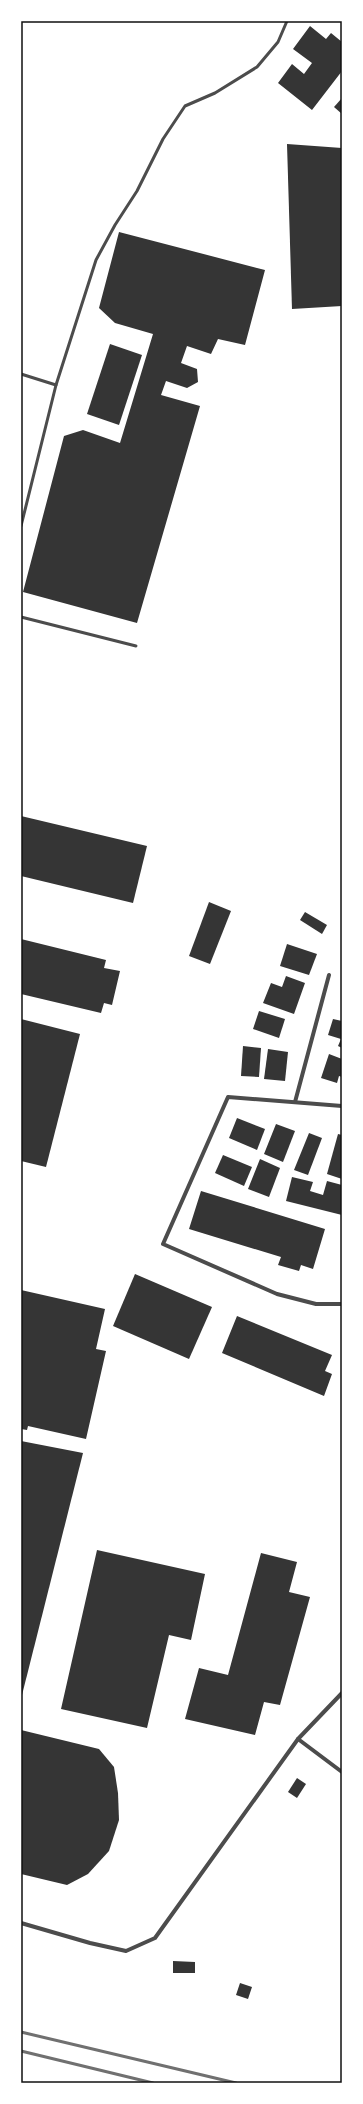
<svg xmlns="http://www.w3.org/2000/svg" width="363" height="2104" font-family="Raleway,sans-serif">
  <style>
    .building { fill: #353535 }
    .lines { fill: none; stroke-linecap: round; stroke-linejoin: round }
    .service { stroke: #4c4c4c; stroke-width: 3 }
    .minor { stroke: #4c4c4c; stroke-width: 4 }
    .rail { stroke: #707070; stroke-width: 3 }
    .neatline { fill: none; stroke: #111; stroke-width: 1.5 }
  </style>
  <rect width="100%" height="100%" fill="#fff"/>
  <g class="building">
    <path d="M310 26 326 39 331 33 342 42V71L312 110 278 83 292 64 304 74 312 63 293 49Z"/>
    <path d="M342 98V114L334 107Z"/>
    <path d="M287 144 342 148V306L292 309Z"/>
    <path d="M119 232 265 270 245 345 218 339 211 354 187 346 181 363 197 369 198 382 187 388 166 381 161 395 200 406 137 623 23 592 64 436 83 430 120 443 153 334 115 323 99 308Z"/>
    <path d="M110 344 142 355 119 425 87 414Z"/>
    <path d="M21 816 147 846 133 903 21 876Z"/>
    <path d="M209 902 231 911 210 964 189 956Z"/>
    <path d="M305 912 327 925 322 934 300 920Z"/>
    <path d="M21 939 106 960 104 968 120 971 112 1005 104 1003 101 1013 21 994Z"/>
    <path d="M287 944 317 954 309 975 280 966Z"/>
    <path d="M286 976 305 983 294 1014 263 1003 271 983 282 987Z"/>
    <path d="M259 1011 285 1019 279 1038 253 1029Z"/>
    <path d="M21 1019 80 1034 46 1167 21 1161Z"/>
    <path d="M333 1019 342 1021V1048L338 1046 341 1039 328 1035Z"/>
    <path d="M243 1046 261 1048 259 1077 241 1076Z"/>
    <path d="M268 1049 288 1052 285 1081 264 1079Z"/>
    <path d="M329 1054 342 1059V1077L339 1076 337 1083 321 1078Z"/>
    <path d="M237 1118 265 1129 257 1150 229 1138Z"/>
    <path d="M276 1124 295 1131 283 1162 264 1154Z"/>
    <path d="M309 1133 322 1138 308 1175 294 1170Z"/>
    <path d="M338 1134 342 1135V1179L327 1174Z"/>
    <path d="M223 1155 252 1167 244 1186 215 1173Z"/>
    <path d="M260 1159 280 1168 269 1197 248 1189Z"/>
    <path d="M292 1177 313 1182 310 1191 323 1195 327 1181 342 1185V1215L286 1201Z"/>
    <path d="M201 1191 325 1229 313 1269 301 1265 299 1271 278 1265 281 1257 189 1229Z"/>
    <path d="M135 1274 212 1307 189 1359 113 1326Z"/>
    <path d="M21 1290 105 1309 96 1349 106 1351 86 1439 28 1426 27 1430 21 1429Z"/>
    <path d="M237 1316 332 1355 325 1371 332 1374 324 1396 222 1353Z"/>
    <path d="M21 1441 83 1453 22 1695H21Z"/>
    <path d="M97 1550 205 1574 191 1640 169 1635 147 1728 61 1709Z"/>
    <path d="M261 1553 297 1562 289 1592 310 1597 280 1705 264 1702 255 1735 185 1719 199 1668 228 1675Z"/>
    <path d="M21 1730 99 1749 114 1767 118 1793 119 1820 109 1851 88 1874 67 1885 21 1874Z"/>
    <path d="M297 1778 306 1784 297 1798 288 1792Z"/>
    <path d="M173 1961 195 1962V1973H173Z"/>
    <path d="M240 1983 252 1987 248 1999 236 1995Z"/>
  </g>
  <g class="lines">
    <g class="service">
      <path d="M21 374 56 385"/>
      <path d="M21 526 56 385 96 260 115 225 137 191 163 139 185 106 215 93 257 67 278 42 287 21"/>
      <path d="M21 617 136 646"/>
    </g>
    <g class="minor">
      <path d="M295 1102 329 975"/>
      <path d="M342 1106 228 1097 163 1244 277 1294 316 1304H342"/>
      <path d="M298 1739 342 1772"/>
      <path d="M21 1923 90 1943 126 1951 155 1938 298 1739 342 1693"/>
    </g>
    <g class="rail">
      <path d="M21 2032 236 2083"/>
      <path d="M21 2051 153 2083"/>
    </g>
  </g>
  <rect width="363" height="2104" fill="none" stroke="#ffffff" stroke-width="44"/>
  <rect x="22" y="22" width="319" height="2060" class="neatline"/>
</svg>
